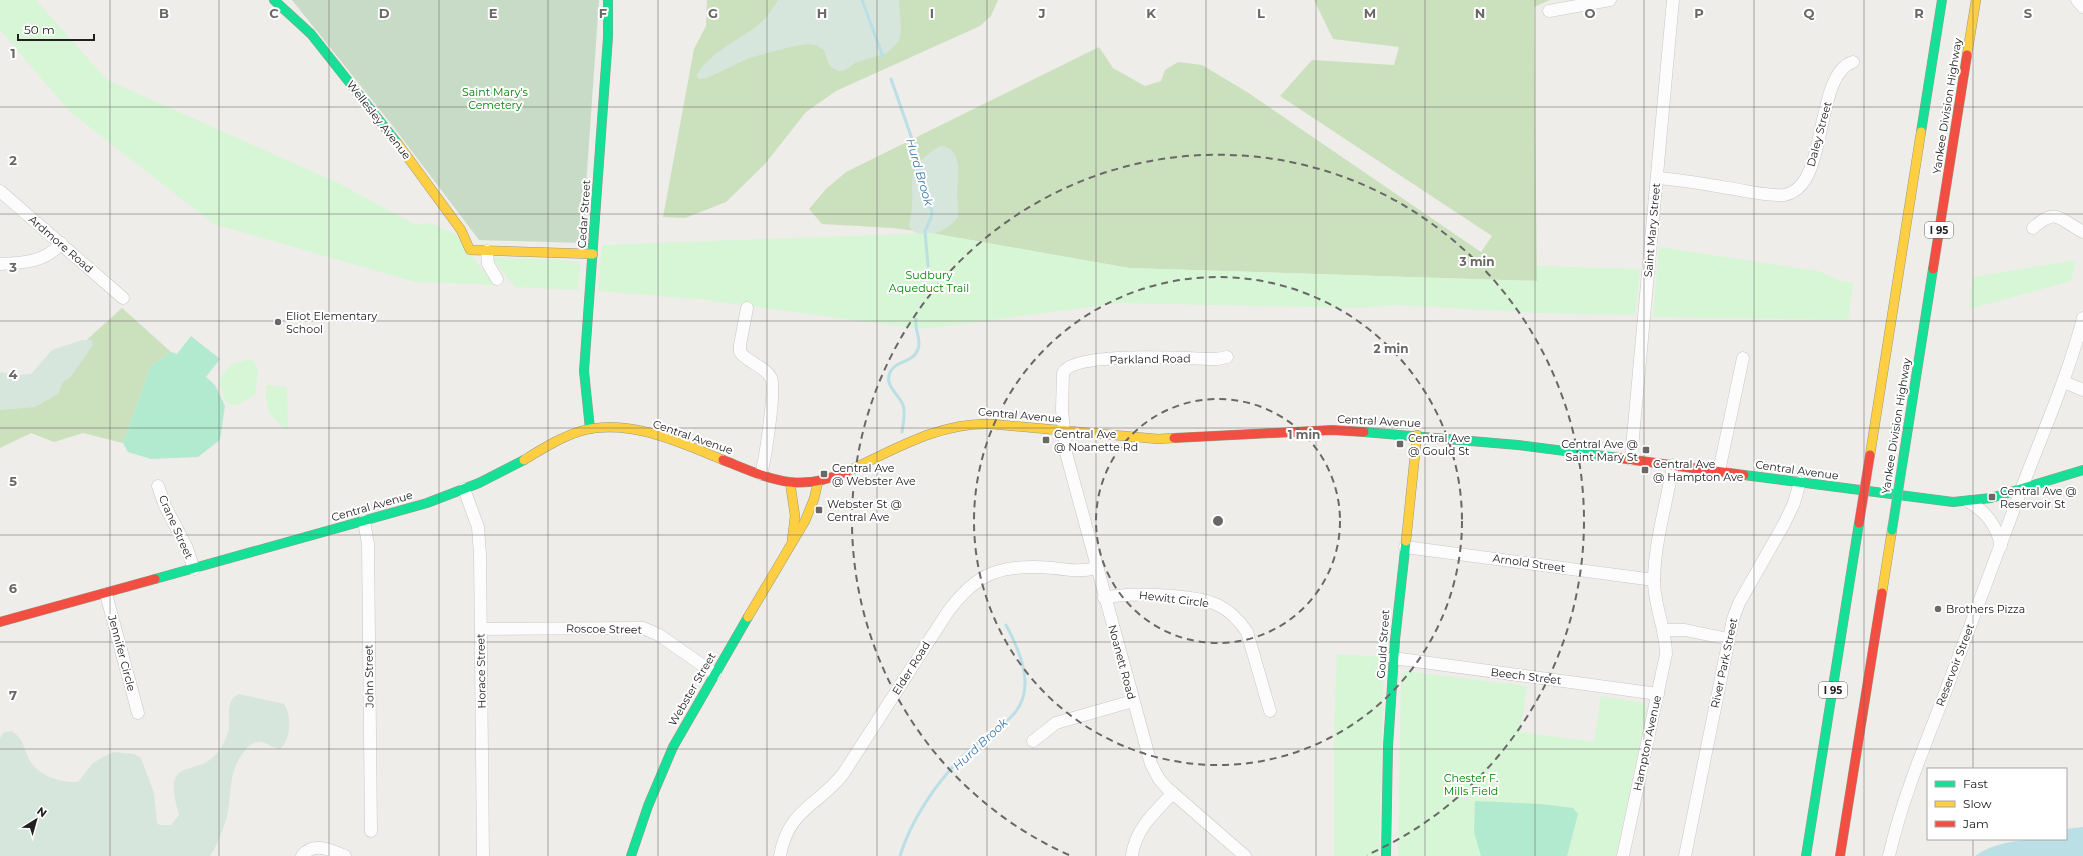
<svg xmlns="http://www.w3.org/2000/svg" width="2083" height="856" font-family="Montserrat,sans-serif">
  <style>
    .forest { fill: #cbe0bd }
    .wetland { fill: #d7e6dc }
    .cemetery { fill: #c7dbc6 }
    .park { fill: #d6f6d5 }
    .pitch { fill: #b1eace }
    .water { fill: #badfe5 }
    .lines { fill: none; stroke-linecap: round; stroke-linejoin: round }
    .stream { stroke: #badfe5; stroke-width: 3 }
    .street-casing { stroke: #c8c7c6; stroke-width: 13 }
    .fast-casing { stroke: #9a9a80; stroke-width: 10 }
    .slow-casing { stroke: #9a9a80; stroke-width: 10 }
    .jam-casing { stroke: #9a9a80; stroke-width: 10 }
    .street { stroke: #fdfcfc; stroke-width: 12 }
    .fast { stroke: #16e098; stroke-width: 9 }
    .slow { stroke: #ffcf43; stroke-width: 9 }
    .jam { stroke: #f24e42; stroke-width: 9 }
    .fast-bridge-casing { stroke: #c79eae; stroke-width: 10; stroke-linecap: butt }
    .jam-bridge-casing { stroke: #c79eae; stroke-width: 10; stroke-linecap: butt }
    .fast-bridge { stroke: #16e098; stroke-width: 9 }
    .jam-bridge { stroke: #f24e42; stroke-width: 9 }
    .grid { fill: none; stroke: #696867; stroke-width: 1; stroke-opacity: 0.55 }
    .ring { fill: none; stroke: #696867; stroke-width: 2; stroke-dasharray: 7 5 }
    .poi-dot { fill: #696867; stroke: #fff; stroke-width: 1.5 }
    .labels { text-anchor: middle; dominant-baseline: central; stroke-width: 4; stroke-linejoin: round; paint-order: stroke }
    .shield { fill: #fff; stroke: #646464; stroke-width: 1 }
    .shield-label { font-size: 10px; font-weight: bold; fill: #212121 }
    .park-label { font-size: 11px; fill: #038605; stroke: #fff }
    .street-label { font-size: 11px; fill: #212121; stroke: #fff }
    .poi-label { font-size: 11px; fill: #212121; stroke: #fff; text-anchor: start }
    .water-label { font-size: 12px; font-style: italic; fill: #3f7ba9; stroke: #fff }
    .grid-label { font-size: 13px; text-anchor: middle; font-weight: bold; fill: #696867; stroke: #fff; stroke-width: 4; stroke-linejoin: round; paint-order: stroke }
    .centre { fill: #696867; stroke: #fff; stroke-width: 2 }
    .ring-label { font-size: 12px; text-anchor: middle; font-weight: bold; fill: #696867; stroke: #fff; stroke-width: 4; stroke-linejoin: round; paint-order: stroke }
  </style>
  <rect width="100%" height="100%" fill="#efedea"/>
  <g class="forest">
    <path d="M707 0H998L991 16 980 26 836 91 806 112 765 164 726 202 685 218 663 217 694 49 706 26Z"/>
    <path d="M1314 0H1550L1534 7 1537 281 1129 268 931 233 893 228 822 224 809 209 826 189 846 172 1099 47 1113 68 1145 86 1161 81 1165 70 1178 62 1202 65 1247 92 1481 252 1492 236 1280 96 1312 60 1394 65 1399 47 1333 39Z"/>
    <path d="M122 308 171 352 151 366 123 443 83 433 54 442 31 433 0 448V384H38Z"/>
  </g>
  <g class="wetland">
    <path d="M778 0H899L901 30 899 41 887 53 855 63 845 70 839 71 832 68 828 62 824 50 816 45 806 44 782 49 749 58 707 78 698 79 697 75C710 52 736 42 757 26 766 19 772 10 778 0Z"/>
    <path d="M940 146C964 147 958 177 957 192 957 201 959 209 958 217 950 230 917 246 909 225 920 186 897 172 940 146Z"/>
    <path d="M82 340H92L93 345 70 378 63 382 58 394 35 407 0 410V372L16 375 31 374 52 350Z"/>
    <path d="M239 694 284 704C292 715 291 740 280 749 271 748 264 739 254 743 249 745 246 749 243 753 228 772 232 794 227 816 223 830 218 844 210 856H0V738L4 732 12 731C23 739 23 745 28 757 36 775 60 783 78 782L93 763 103 757 114 752 134 754 141 758 154 793 157 823 160 825H171L179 815C160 749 198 783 220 749 223 745 226 738 228 732 232 720 223 700 239 694Z"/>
  </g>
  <path class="cemetery" d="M292 0H599L582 243 479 240 392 125Z"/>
  <g class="park">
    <path d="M0 0H36L107 80 336 182 416 225 430 223 455 234 494 285 415 282 214 224 69 111 0 30Z"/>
    <path d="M931 233 1129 268 1537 281V266L1640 269 1635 315 1537 313 1397 305 1359 308 1119 303 932 328H913L697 299 598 291 602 245Z"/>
    <path d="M1659 247 1818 271 1844 282H1853L1848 320 1653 317Z"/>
    <path d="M491 257 579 261 580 266 578 290 515 287Z"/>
    <path d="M2076 260 2071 281 1969 309 1973 277Z"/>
    <path d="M250 359 253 360 258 371 255 395 238 405 228 404 225 400 219 380 231 364Z"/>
    <path d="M266 385 287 387 288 430C268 416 265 409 266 385Z"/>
    <path d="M1337 654 1384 657 1379 856H1334V726Z"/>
    <path d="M1405 671 1527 686 1520 732 1594 742 1601 696 1644 703 1647 709 1616 856H1398L1401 678Z"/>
  </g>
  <g class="pitch">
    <path d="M191 336 220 359 206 377 215 385 225 406 220 440 198 457 151 459 128 452 123 443 151 366 171 352 177 354Z"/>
    <path d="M1475 801 1542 804 1573 808 1578 814 1567 856H1481L1474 832Z"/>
  </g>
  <path class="water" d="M2083 827V856H1975C1999 838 2038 839 2066 839V829Z"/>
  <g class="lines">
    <g class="stream">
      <path d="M862 0 883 57"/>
      <path d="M891 79 912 139 932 212 931 218 925 231 928 266"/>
      <path d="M902 432C903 424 906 413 903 405 899 394 886 388 889 375 893 360 913 364 918 349 922 339 914 330 916 319"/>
      <path d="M900 856C911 820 936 783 963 756 977 742 995 732 1010 718 1038 692 1021 653 1006 625"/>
    </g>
    <g class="street-casing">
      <g id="street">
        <path d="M2077 0 2083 7"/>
        <path d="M1549 11 1610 0"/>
        <path d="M1657 178C1686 180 1716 186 1745 191 1757 193 1771 196 1784 195 1791 194 1797 190 1802 184 1825 156 1820 72 1853 62"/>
        <path d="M0 191 123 298"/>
        <path d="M2033 228C2056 207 2059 219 2083 232"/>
        <path d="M487 251 488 264 497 279"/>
        <path d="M0 264C23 263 46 262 61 243"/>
        <path d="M747 308 740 345V352C748 363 765 366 771 378 776 390 765 460 761 474"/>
        <path d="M1227 357 1217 359C1191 359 1074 350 1063 373L1062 410 1066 453 1151 764 1159 779 1167 788 1245 856"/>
        <path d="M2064 382 2083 390"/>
        <path d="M1631 459 1673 0"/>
        <path d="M1719 471 1743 358"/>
        <path d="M158 486 165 506 186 546 194 569"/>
        <path d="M464 489 478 527 480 554 483 856"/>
        <path d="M1969 502C1987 512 1997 526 2001 546"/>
        <path d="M364 521 368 544 371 831"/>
        <path d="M1405 547 1654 580"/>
        <path d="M106 594 138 713"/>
        <path d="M1104 598C1130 592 1194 594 1218 605 1230 611 1239 620 1247 632L1270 711"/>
        <path d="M481 629 643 628 659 635 715 674"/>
        <path d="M1663 630H1685L1728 639"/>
        <path d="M1393 658 1658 694"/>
        <path d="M1033 741 1056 723 1133 701"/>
        <path d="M302 856C313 841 332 850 345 856"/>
        <path d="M780 856C788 809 818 806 843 774L947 613C978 570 1004 564 1053 568 1068 570 1082 572 1096 568"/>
        <path d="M1132 856C1135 829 1155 812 1173 793"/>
        <path d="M1623 856 1666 654C1666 629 1654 606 1654 581 1654 545 1667 501 1673 465"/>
        <path d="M1685 856 1733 619 1739 603 1784 524 1794 503 1800 482"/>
        <path d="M1889 856C1901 803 1922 752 1942 701 1966 637 1990 573 2014 509 2037 445 2066 384 2083 318"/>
      </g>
    </g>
    <g class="fast-casing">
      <g id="fast">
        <path d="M274 0 311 34 398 144"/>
        <path d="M1921 132 1942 0"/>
        <path d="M590 429 584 371 608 37V0"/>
        <path d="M1364 432 1518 445 1619 458"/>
        <path d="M1903 460 1933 269"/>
        <path d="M1744 475 1953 502 1991 498 2083 470"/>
        <path d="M155 579 427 503 479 483 524 460"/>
        <path d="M631 856 648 806 673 747 748 617"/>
        <path d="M1386 856 1388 746 1395 640 1406 541"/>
        <path d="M1806 856 1859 523"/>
      </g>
    </g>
    <g class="slow-casing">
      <g id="slow">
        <path d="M1967 55 1976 0"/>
        <path d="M398 144 461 230 470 250 593 254"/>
        <path d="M1870 455 1921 132"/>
        <path d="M524 460C542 449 561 437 581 431 629 418 679 442 723 460"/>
        <path d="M848 471C894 450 939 422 991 424L1158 439 1174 438"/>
        <path d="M790 482 795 516 792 540"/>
        <path d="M1406 541 1417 435"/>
        <path d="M1882 593 1892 530"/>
        <path d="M748 617 805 521 814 499 818 482"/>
      </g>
    </g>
    <g class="jam-casing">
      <g id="jam">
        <path d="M1933 269 1967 55"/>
        <path d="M1174 438 1332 430 1364 432"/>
        <path d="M1619 458 1744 475"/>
        <path d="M723 460C771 479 798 494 848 471"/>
        <path d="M0 622 155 579"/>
        <path d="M1840 856 1882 593"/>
      </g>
    </g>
    <use href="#street" class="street"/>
    <use href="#fast" class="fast"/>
    <use href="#slow" class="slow"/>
    <use href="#jam" class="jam"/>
    <g class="fast-bridge-casing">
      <path id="fast-bridge" d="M1892 530 1903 460"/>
    </g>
    <g class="jam-bridge-casing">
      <path id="jam-bridge" d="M1859 523 1870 455"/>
    </g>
    <use href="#fast-bridge" class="fast-bridge"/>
    <use href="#jam-bridge" class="jam-bridge"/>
  </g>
  <path class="grid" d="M110 0V856M219 0V856M329 0V856M439 0V856M548 0V856M658 0V856M767 0V856M877 0V856M987 0V856M1096 0V856M1206 0V856M1316 0V856M1425 0V856M1535 0V856M1644 0V856M1754 0V856M1864 0V856M1973 0V769M0 107H2083M0 214H2083M0 321H2083M0 428H2083M0 535H2083M0 642H2083M0 749H2083M1973 839V856"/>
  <g class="ring">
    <circle cx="1218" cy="521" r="122"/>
    <circle cx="1218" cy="521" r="244"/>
    <path d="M1069 855A366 366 0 1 1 1367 855"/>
  </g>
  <g class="poi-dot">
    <circle cx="278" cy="322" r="4"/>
    <rect x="1042" y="436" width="8" height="8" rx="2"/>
    <rect x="1396" y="440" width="8" height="8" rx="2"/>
    <rect x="1642" y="446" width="8" height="8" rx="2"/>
    <rect x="1641" y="466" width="8" height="8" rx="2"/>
    <rect x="820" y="470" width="8" height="8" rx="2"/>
    <rect x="1988" y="493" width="8" height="8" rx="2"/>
    <rect x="815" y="506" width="8" height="8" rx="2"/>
    <circle cx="1938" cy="609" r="4"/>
  </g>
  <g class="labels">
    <g class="shield">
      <rect x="1925" y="222" width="28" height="16" rx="3"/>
      <rect x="1819" y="682" width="28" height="16" rx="3"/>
    </g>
    <g class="shield-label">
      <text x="1939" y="230">I 95</text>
      <text x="1833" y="690">I 95</text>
    </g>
    <g class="park-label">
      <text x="495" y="92">Saint Mary's<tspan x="495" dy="13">Cemetery</tspan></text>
      <text x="929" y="275">Sudbury<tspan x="929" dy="13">Aqueduct Trail</tspan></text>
      <text x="1471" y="778">Chester F.<tspan x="1471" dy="13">Mills Field</tspan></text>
    </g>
    <g class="street-label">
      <text transform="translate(1947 106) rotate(-81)">Yankee Division Highway</text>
      <text transform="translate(379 120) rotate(52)">Wellesley Avenue</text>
      <text transform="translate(1819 134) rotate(-75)">Daley Street</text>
      <text transform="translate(584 214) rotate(-86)">Cedar Street</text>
      <text transform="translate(1652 230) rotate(-85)">Saint Mary Street</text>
      <text transform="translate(61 244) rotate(41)">Ardmore Road</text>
      <text transform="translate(1150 359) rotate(-1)">Parkland Road</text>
      <text transform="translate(1020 415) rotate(5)">Central Avenue</text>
      <text transform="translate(1379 421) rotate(3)">Central Avenue</text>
      <text transform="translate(1896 426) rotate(-81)">Yankee Division Highway</text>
      <text transform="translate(693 437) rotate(19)">Central Avenue</text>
      <text transform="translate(1797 470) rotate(8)">Central Avenue</text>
      <text transform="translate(372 506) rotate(-16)">Central Avenue</text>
      <text transform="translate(176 527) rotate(66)">Crane Street</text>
      <text transform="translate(1529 563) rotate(8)">Arnold Street</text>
      <text transform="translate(1174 599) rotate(7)">Hewitt Circle</text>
      <text transform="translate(604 629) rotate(1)">Roscoe Street</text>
      <text transform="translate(1383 644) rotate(-86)">Gould Street</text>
      <text transform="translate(122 653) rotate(75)">Jennifer Circle</text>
      <text transform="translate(1122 662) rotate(75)">Noanett Road</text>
      <text transform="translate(1724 663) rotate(-78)">River Park Street</text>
      <text transform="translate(1955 665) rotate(-69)">Reservoir Street</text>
      <text transform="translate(911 668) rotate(-58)">Elder Road</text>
      <text transform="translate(481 671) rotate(-91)">Horace Street</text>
      <text transform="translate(369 676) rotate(-91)">John Street</text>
      <text transform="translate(1526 676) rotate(7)">Beech Street</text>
      <text transform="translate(692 689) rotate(-60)">Webster Street</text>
      <text transform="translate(1647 743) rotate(-78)">Hampton Avenue</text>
    </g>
    <g class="poi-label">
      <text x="286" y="316">Eliot Elementary<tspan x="286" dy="13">School</tspan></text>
      <text x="1054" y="434">Central Ave<tspan x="1054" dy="13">@ Noanette Rd</tspan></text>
      <text x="1408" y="438">Central Ave<tspan x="1408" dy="13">@ Gould St</tspan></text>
      <text x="1638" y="444" text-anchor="end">Central Ave @<tspan x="1638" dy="13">Saint Mary St</tspan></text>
      <text x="1653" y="464">Central Ave<tspan x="1653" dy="13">@ Hampton Ave</tspan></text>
      <text x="832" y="468">Central Ave<tspan x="832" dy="13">@ Webster Ave</tspan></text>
      <text x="2000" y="491">Central Ave @<tspan x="2000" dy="13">Reservoir St</tspan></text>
      <text x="827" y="504">Webster St @<tspan x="827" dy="13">Central Ave</tspan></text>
      <text x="1946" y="609">Brothers Pizza</text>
    </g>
    <g class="water-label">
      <text transform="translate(920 172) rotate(74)">Hurd Brook</text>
      <text transform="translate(980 744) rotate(-43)">Hurd Brook</text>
    </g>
  </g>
  <g class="grid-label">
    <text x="164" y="18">B</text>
    <text x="274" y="18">C</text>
    <text x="384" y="18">D</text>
    <text x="493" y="18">E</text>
    <text x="603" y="18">F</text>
    <text x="713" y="18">G</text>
    <text x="822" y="18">H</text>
    <text x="932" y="18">I</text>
    <text x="1042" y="18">J</text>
    <text x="1151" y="18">K</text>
    <text x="1261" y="18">L</text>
    <text x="1370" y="18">M</text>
    <text x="1480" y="18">N</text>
    <text x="1590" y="18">O</text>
    <text x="1699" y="18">P</text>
    <text x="1809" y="18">Q</text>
    <text x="1919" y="18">R</text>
    <text x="2028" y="18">S</text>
    <text x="13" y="58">1</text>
    <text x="13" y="165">2</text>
    <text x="13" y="272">3</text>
    <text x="13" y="379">4</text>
    <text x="13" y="486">5</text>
    <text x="13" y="593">6</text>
    <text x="13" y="700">7</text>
  </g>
  <circle cx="1218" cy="521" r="6" class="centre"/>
  <g class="ring-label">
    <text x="1477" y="266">3 min</text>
    <text x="1391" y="353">2 min</text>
    <text x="1304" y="439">1 min</text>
  </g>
  <rect x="1927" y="768" width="140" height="72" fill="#ffffff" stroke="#a6a6a6"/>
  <rect x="1935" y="781" width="20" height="6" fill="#16e098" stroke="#a6a6a6"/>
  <text x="1963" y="788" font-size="12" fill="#212121">Fast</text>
  <rect x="1935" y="801" width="20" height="6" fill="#ffcf43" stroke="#a6a6a6"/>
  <text x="1963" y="808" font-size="12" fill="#212121">Slow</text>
  <rect x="1935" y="821" width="20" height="6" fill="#f24e42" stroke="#a6a6a6"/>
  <text x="1963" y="828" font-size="12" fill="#212121">Jam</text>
  <g transform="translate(36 820) rotate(37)" stroke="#ffffff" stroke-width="3" paint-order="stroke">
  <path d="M0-3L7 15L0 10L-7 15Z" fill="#212121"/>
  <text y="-6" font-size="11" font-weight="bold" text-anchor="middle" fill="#212121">N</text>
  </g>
  <path d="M18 34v6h76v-6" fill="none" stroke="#212121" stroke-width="2"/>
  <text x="24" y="34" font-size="12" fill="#212121" stroke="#ffffff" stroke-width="3" paint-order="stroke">50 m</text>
</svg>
